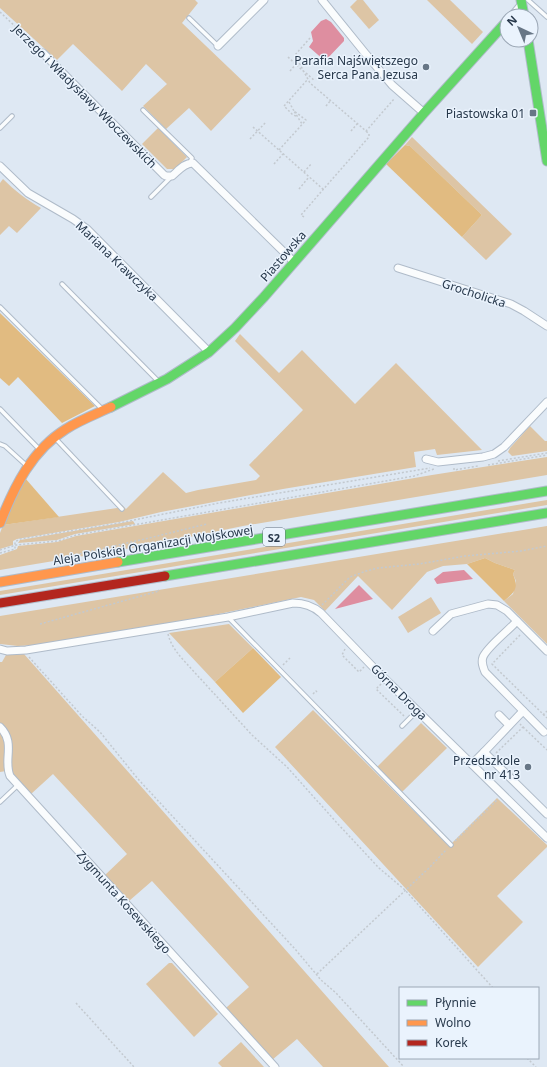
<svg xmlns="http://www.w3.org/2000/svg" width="547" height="1067" font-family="'Noto Sans',sans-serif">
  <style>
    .green { fill: #ddc5a5 }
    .forest { fill: #e1bb81 }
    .water { fill: #de8ea0 }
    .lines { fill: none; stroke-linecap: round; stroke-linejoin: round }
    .lane-casing { stroke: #afbbc9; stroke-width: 5.5 }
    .street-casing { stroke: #afbbc9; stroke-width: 9 }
    .fast-casing { stroke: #afbbc9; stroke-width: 11 }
    .slow-casing { stroke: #afbbc9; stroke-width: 11 }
    .jam-casing { stroke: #afbbc9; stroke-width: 11 }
    .path { stroke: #c3c9cf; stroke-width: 1.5; stroke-dasharray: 2 2; stroke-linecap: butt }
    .lane { stroke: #fafcfd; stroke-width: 3.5 }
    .street { stroke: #fafcfd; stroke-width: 7 }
    .fast { stroke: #63d668; stroke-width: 9 }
    .slow { stroke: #ff974d; stroke-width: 9 }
    .jam { stroke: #b3261e; stroke-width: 9 }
    .poi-dot { fill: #677686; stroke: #eaf3fd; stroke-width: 1.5 }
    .labels { text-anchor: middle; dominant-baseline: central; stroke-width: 3; stroke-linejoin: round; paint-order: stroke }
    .shield { fill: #eaf3fd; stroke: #627080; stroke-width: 1 }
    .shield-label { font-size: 11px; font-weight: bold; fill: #27384b }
    .poi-label { font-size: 12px; fill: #27384b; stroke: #eaf3fd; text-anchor: end }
    .street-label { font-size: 12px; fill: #27384b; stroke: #eaf3fd }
  </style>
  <rect width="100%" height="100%" fill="#dee8f3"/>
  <g class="green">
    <path d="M0 0H195L198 3 182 23 251 89 211 131 189 108 166 129 143 106 167 84 146 64 122 91 73 44 57 60 0 8Z"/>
    <path d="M357 0H363L379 20 369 29 350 7Z"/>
    <path d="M427 0H450L483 32 472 44Z"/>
    <path d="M158 128 187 157 175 169H167L142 144Z"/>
    <path d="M412 137 512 234 486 260 462 237 482 215 410 146 405 145Z"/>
    <path d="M3 179C15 191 27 200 41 208L17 233 9 226 0 235V183Z"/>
    <path d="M240 334 279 373 302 350 355 404 396 363 482 450 437 455 435 449 414 452 416 467 283 489 161 512 119 522 17 539 13 541V545L0 549V533L3 525 117 508 122 505 126 509 163 472 186 493 198 490 256 480 260 476 249 465 303 410 235 341Z"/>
    <path d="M530 426 545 441H547V451L512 456 508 452 510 448Z"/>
    <path d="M547 457V475L243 526 155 544 0 570V555L17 549 18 546 57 542 76 536 432 475Z"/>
    <path d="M547 500V505L0 595V591Z"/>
    <path d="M133 521 135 524 75 534 57 540 18 543 20 540Z"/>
    <path d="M547 526V644L504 601 513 594 516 581 513 574 515 570 495 563 485 558 467 564 443 566 427 572 392 610 358 576 325 611 314 600 301 597 204 617 36 645 18 646 0 644V616Z"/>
    <path d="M431 597 441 613 408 633 398 617Z"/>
    <path d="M229 624 253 648 215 682 169 633Z"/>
    <path d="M24 654 389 1067H323L297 1039 272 1060 226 1009 227 1007 249 987 152 881 129 901 105 875 127 854 53 774 31 794 15 778 12 772 9 734 0 724V662H2L6 655Z"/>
    <path d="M313 710 449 846 497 798 547 845V847L497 896 523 922 478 967 275 747Z"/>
    <path d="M421 723 447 748 402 792 377 767Z"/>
    <path d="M0 732C8 742 5 759 6 771L0 772Z"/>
    <path d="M169 963H172L218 1014 194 1037 146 984Z"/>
    <path d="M241 1042 264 1067H222L218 1063Z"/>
  </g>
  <g class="forest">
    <path d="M405 145 410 146 482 215 462 237 386 164Z"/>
    <path d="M0 313 95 406 62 423 18 377 9 386 0 378Z"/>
    <path d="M25 478 59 517 3 525Z"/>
    <path d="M485 558 495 563 515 570 513 574C519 588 515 592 504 601L467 564Z"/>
    <path d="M253 648 281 677 243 713 215 682Z"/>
  </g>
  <g class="water">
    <path d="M326 19 331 22 344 38V41L325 61 309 47 313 41 311 32 321 21Z"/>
    <path d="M464 570 473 579 437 584 434 579 443 572Z"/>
    <path d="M359 585 373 599 335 609Z"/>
  </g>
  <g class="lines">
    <g class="lane-casing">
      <g id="lane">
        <path d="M528 0 547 17"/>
        <path d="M189 18 218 46"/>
        <path d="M143 110 192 158 190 163"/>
        <path d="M0 128 12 116"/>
        <path d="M151 197 171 177"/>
        <path d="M62 284 159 382"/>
        <path d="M0 307 103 410"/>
        <path d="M0 409 40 450"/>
        <path d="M55 438 122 509"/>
        <path d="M0 444 5 446 27 466"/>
        <path d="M228 617 451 845"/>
        <path d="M402 726 417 711"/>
        <path d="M0 802 18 785"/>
      </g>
    </g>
    <g class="street-casing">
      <g id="street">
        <path d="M322 0 365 53 392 85 424 113"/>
        <path d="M512 16 522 4"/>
        <path d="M218 46 264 0"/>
        <path d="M43 53 164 175 166 176H172C178 171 184 163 193 163L294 262"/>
        <path d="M0 166 28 193 73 219 87 229 209 352"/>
        <path d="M398 268 511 304 524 311 547 326"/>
        <path d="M426 459 438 462 483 457 494 454 504 447 547 402"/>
        <path d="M517 621C509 630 487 647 483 657 481 662 483 667 485 672L544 732"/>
        <path d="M433 631 451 614 488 604 497 605 507 611 547 651"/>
        <path d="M0 649 7 651 26 650 228 617 293 603C305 603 313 606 321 613L376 670 547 838"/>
        <path d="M499 715 509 725"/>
        <path d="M0 727C16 743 3 759 10 776L275 1067"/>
        <path d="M484 752 523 711"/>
        <path d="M472 764 484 752 547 814"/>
      </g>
    </g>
    <g class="fast-casing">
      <g id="fast">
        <path d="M521 0 524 16"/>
        <path d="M528 40 547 161"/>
        <path d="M111 407 167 379 209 352 235 328 264 297 424 113 507 21"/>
        <path d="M118 562 547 491"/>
        <path d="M165 576 547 513"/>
      </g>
    </g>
    <g class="slow-casing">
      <g id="slow">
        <path d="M0 523C14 487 32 450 66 429 80 420 96 414 111 407"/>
        <path d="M0 582 118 562"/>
      </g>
    </g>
    <g class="jam-casing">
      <path id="jam" d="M0 603 165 576"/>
    </g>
    <g class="path">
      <path d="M0 12 38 48"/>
      <path d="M310 38 295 55 310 83 366 131 395 98"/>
      <path d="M288 57 303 71"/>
      <path d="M290 71 296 64"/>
      <path d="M306 73 315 81"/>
      <path d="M289 102 294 111"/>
      <path d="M326 106 331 100"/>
      <path d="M296 116 293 115 284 106 308 79"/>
      <path d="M253 127 324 190"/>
      <path d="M351 131 357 124"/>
      <path d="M250 139 266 122"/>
      <path d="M279 150 306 120 294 111 302 124"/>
      <path d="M274 164 283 154"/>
      <path d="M304 172 312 163"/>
      <path d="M299 189 309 177"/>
      <path d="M304 217 301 215 369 137V134L366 131"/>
      <path d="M498 461 547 453"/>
      <path d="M488 465 547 455"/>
      <path d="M454 468V470L478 466"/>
      <path d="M0 550 16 545 58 541 76 535 414 476 434 469"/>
      <path d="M0 553 15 549V542L20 539 119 523 219 503 430 468"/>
      <path d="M62 560V558L149 538 207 524"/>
      <path d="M322 605 350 577 366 571 378 568 419 564 465 556 521 551 547 546"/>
      <path d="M40 624 159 591 158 590"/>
      <path d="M168 634C171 646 178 654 186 663L252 735 287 767 337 823 379 868 405 890 493 988"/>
      <path d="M520 635 492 664 547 718"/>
      <path d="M345 649 342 655 359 672 364 667"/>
      <path d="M29 657 82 716 100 732 138 779 295 949 321 980 336 993 404 1067"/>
      <path d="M283 665 290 658"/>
      <path d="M381 684 376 689 404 716"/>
      <path d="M313 694 316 691 317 692"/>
      <path d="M543 715 547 711"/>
      <path d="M523 727 547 750"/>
      <path d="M496 753 523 727 520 724"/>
      <path d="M455 841 497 800"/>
      <path d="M317 974 428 869 447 849"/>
      <path d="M76 1003 134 1067"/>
      <path d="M527 1058 536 1067"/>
    </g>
    <use href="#lane" class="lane"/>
    <use href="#street" class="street"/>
    <use href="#fast" class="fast"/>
    <use href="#slow" class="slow"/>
    <use href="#jam" class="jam"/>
  </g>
  <g class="poi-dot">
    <circle cx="426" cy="67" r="4"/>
    <rect x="529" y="109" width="8" height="8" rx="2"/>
    <circle cx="528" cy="767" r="4"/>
  </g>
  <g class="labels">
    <rect class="shield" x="263" y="528" width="22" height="18" rx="3"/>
    <g class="shield-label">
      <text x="274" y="537">S2</text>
    </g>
    <g class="poi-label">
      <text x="418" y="60">Parafia Najświętszego<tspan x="418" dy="14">Serca Pana Jezusa</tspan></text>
      <text x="525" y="113">Piastowska 01</text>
      <text x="520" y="760">Przedszkole<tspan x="520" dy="14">nr 413</tspan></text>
    </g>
    <g class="street-label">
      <text transform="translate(85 96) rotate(45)">Jerzego i Władysławy Włoczewskich</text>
      <text transform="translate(283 256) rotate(-49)">Piastowska</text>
      <text transform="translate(117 261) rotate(44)">Mariana Krawczyka</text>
      <text transform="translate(474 293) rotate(18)">Grocholicka</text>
      <text transform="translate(153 545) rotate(-9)">Aleja Polskiej Organizacji Wojskowej</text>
      <text transform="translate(399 692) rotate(45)">Górna Droga</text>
      <text transform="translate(124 902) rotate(48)">Zygmunta Kosewskiego</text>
    </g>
  </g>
  <rect x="399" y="987" width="140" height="72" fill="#eaf3fd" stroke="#9ca8b6"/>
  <rect x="407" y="1000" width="20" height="6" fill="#63d668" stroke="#9ca8b6"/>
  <text x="435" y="1007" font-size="12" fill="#27384b">Płynnie</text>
  <rect x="407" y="1020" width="20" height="6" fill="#ff974d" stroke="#9ca8b6"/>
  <text x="435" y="1027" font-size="12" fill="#27384b">Wolno</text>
  <rect x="407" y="1040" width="20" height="6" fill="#b3261e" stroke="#9ca8b6"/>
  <text x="435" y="1047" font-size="12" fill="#27384b">Korek</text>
  <g transform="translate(519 28) rotate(316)"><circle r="19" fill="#eaf3fd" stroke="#9ca8b6"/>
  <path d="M0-3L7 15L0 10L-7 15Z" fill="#677686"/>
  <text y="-6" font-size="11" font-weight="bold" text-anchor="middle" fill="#27384b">N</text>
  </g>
</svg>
